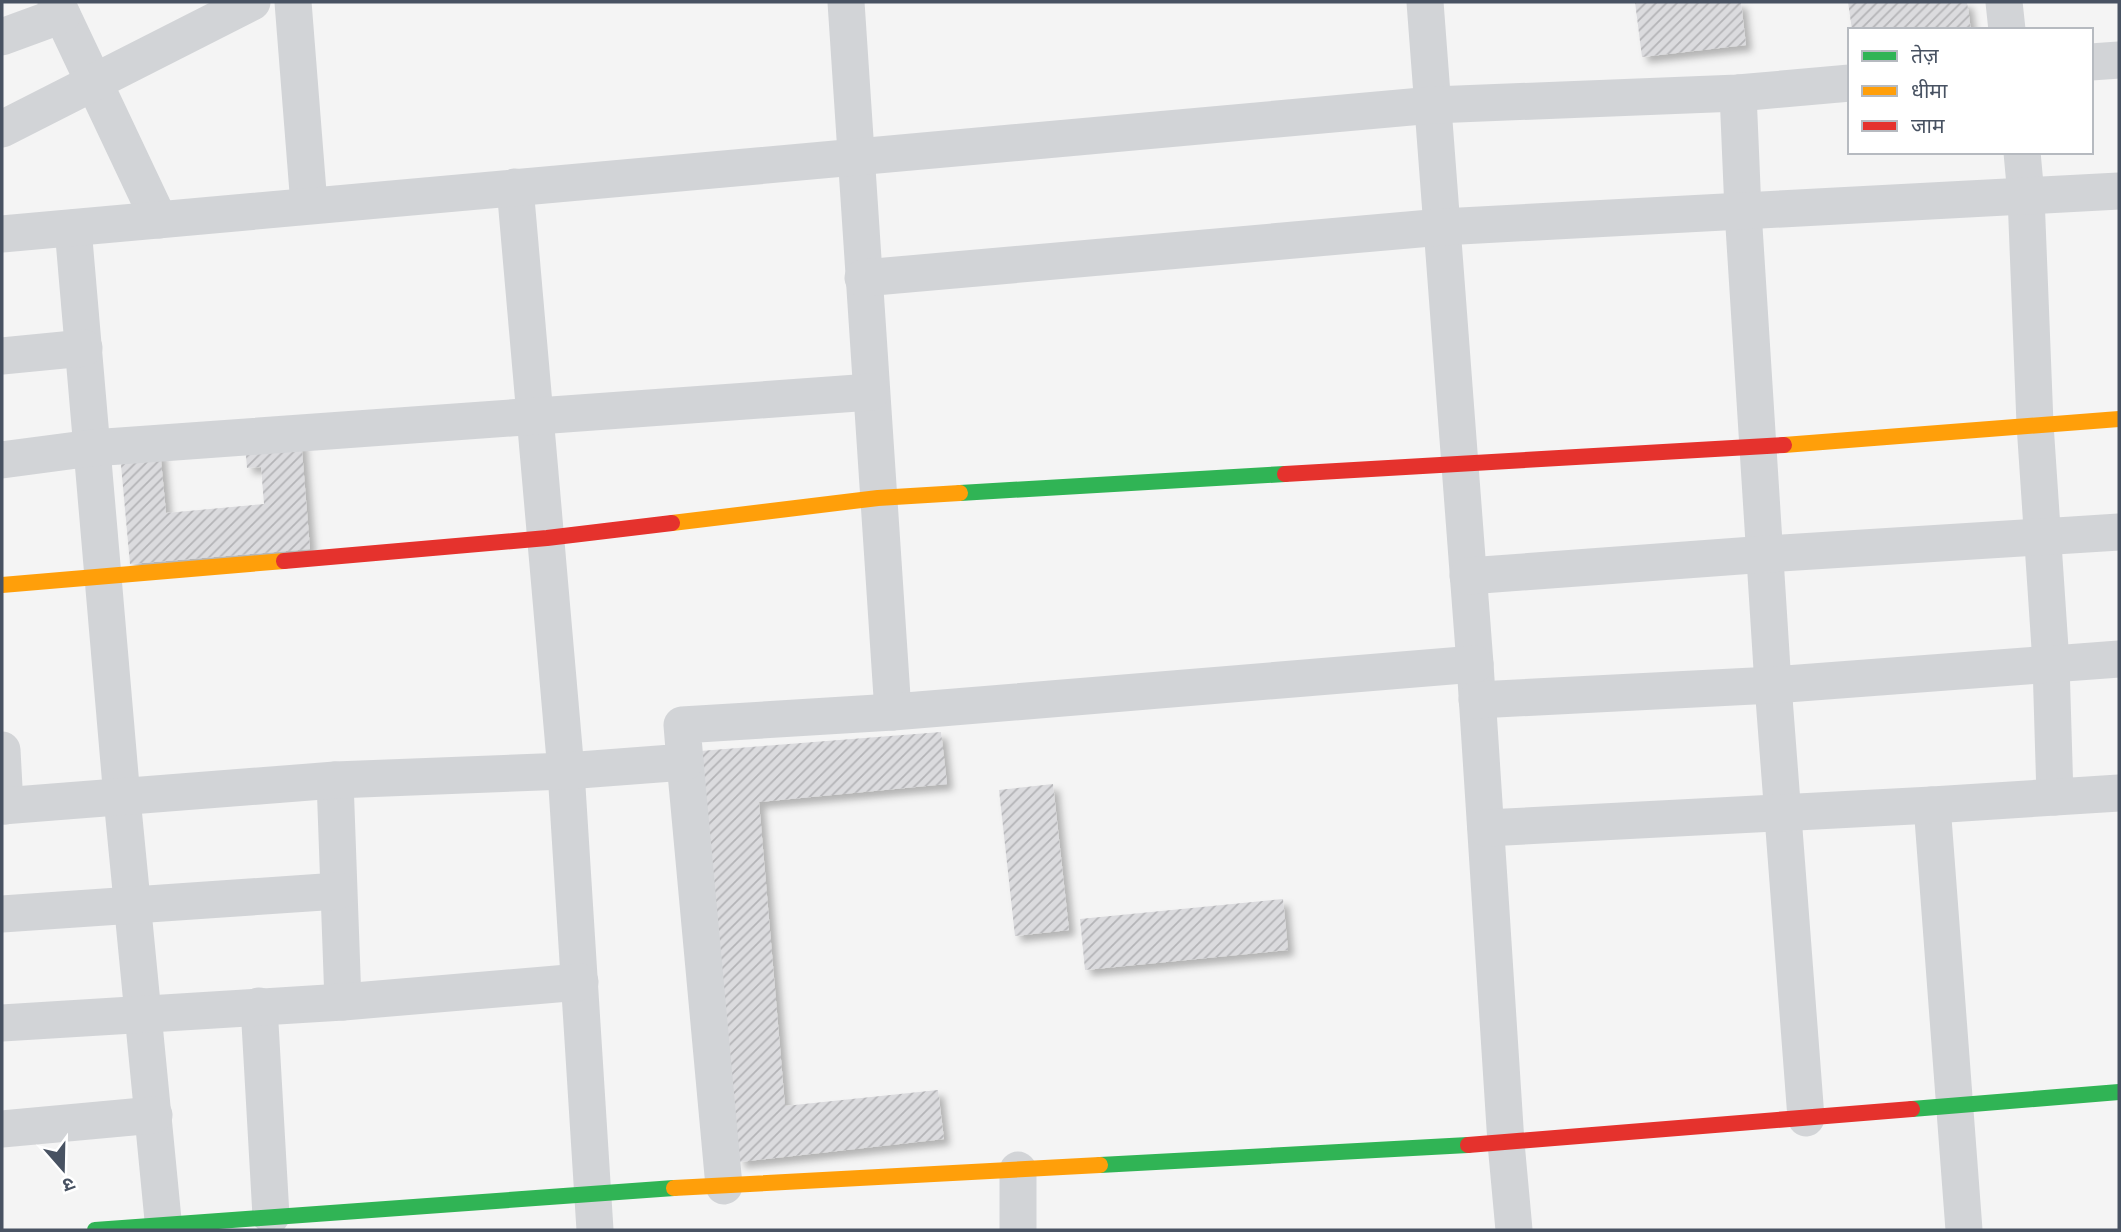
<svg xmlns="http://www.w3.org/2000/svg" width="2121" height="1232" font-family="'Work Sans','Noto Sans Devanagari',sans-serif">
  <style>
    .building { fill: url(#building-hatch); filter: url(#shadow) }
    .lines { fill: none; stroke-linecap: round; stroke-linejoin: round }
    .street { stroke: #d2d4d7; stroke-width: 37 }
    .fast { stroke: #30b455; stroke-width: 16 }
    .slow { stroke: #ff9f0a; stroke-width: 16 }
    .jam { stroke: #e5322d; stroke-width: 16 }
  </style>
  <defs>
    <pattern id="building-hatch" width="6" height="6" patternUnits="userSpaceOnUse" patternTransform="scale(1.75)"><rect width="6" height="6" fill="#dbdbde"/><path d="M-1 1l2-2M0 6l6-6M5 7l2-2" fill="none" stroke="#b4b4b7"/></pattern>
    <filter id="shadow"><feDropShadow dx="6" dy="6" stdDeviation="3.5" flood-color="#0004"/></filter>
  </defs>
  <rect width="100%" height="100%" fill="#f4f4f4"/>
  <g class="building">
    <path d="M1635 2H1741L1746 45 1642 57Z"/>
    <path d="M1848 2H1967L1971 30H1852Z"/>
    <path d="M301 438 310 549 130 564 120 454 160 450 166 513 264 504 261 467 247 468 245 443Z"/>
    <path d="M941 732 947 784 759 802 785 1106 938 1090 944 1139 739 1162 700 751Z"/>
    <path d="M1053 784 1069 930 1015 936 999 790Z"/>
    <path d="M1283 899 1288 950 1085 970 1080 919Z"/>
  </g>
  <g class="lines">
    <g class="street">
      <path d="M56 2 159 220"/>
      <path d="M293 2 309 205"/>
      <path d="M846 2 893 712"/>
      <path d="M1425 2 1475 664 1506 1143 1514 1230"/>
      <path d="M2004 2 2007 30"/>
      <path d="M2 37 62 15"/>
      <path d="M2091 62 2119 60"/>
      <path d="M1738 93 1743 211 1773 685 1806 1118"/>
      <path d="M2 129 252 2"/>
      <path d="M2022 152 2026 196 2035 424 2051 663 2055 797"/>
      <path d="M515 187 566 771 595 1230"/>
      <path d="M73 228 122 798 164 1230"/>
      <path d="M2 234 1433 105 1738 93 1850 83"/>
      <path d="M863 278 1442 227 2119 191"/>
      <path d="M2 356 84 348"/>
      <path d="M2 460 92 448 871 392"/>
      <path d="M1468 576 1767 554 2119 532"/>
      <path d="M1477 700 1773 685 2119 659"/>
      <path d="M2 750 5 806"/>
      <path d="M685 762 724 1186"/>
      <path d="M335 780 343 1002"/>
      <path d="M1932 805 1964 1230"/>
      <path d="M2 806 335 780 566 771 685 762 682 725 893 712 1475 664"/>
      <path d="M1486 828 1932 805 2119 793"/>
      <path d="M2 914 338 891"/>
      <path d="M259 1006 271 1216"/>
      <path d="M2 1023 343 1002 580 982"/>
      <path d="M2 1129 154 1115"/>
      <path d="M1018 1170V1230"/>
    </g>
    <g class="fast">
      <path d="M960 493 1285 474"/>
      <path d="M1912 1109 2119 1092"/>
      <path d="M1100 1165 1468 1145"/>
      <path d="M95 1230 674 1188"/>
    </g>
    <g class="slow">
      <path d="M1784 445 2119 419"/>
      <path d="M672 523 878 498 960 493"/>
      <path d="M2 585 284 561"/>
      <path d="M674 1188 1100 1165"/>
    </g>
    <g class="jam">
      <path d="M1285 474 1784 445"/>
      <path d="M284 561 547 538 672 523"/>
      <path d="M1468 1145 1912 1109"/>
    </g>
  </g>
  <rect width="2121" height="1232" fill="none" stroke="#485262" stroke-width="7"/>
  <rect x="1848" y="28" width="245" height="126" fill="#ffffff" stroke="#b6bac0" stroke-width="2"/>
  <rect x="1862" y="51" width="35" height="10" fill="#30b455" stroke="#b6bac0" stroke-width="2"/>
  <text x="1911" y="63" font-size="21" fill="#485262">तेज़</text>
  <rect x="1862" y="86" width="35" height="10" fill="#ff9f0a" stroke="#b6bac0" stroke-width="2"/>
  <text x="1911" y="98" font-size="21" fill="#485262">धीमा</text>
  <rect x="1862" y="121" width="35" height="10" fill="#e5322d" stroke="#b6bac0" stroke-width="2"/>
  <text x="1911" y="133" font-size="21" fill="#485262">जाम</text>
  <g transform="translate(63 1169) rotate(160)" stroke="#ffffff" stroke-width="5" paint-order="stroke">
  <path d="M0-5L12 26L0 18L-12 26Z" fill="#485262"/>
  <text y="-10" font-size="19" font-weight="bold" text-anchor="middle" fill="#485262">उ</text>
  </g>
</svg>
